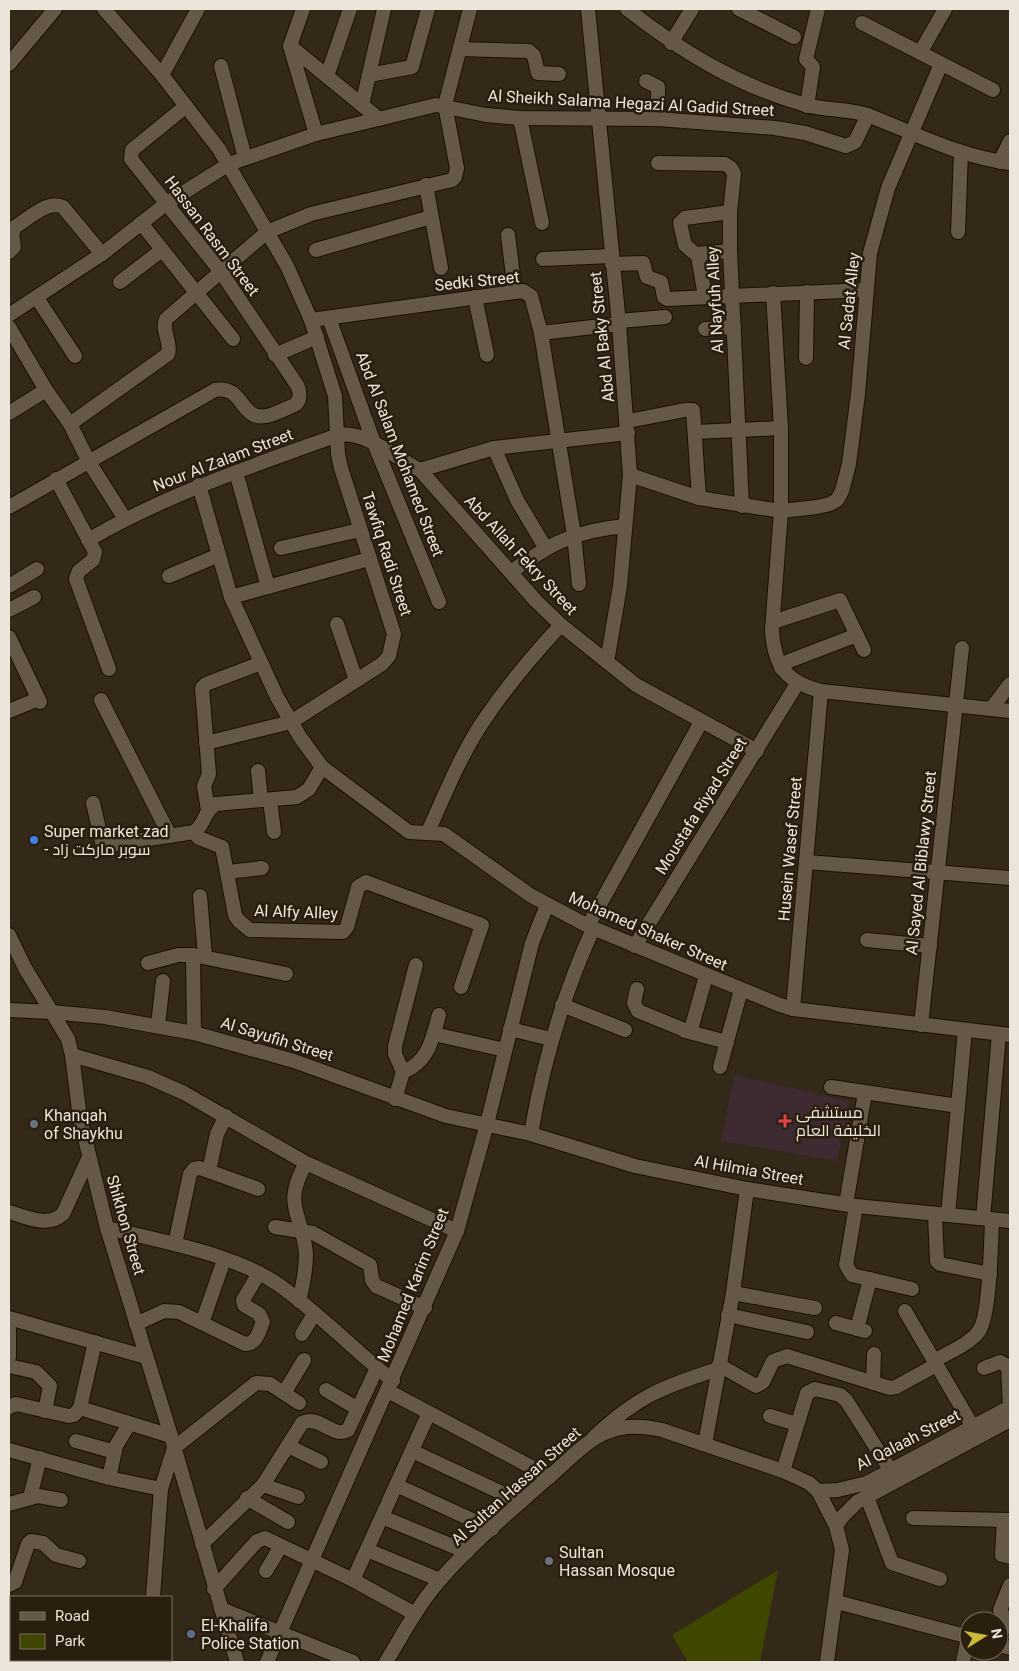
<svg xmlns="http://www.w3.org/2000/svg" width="1019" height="1671" font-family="Roboto,Cairo,sans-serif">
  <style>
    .medical { fill: #3e2b32 }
    .green { fill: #3f4600 }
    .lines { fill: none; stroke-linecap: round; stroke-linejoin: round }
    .minor-casing { stroke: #1b1003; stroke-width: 16 }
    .tertiary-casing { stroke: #1b1003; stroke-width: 16 }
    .secondary-casing { stroke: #1b1003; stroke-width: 16 }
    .minor { stroke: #665847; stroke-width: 14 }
    .tertiary { stroke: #665847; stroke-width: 14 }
    .secondary { stroke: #665847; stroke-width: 14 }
    .shop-dot { fill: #3f7fe0; stroke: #2a1e0e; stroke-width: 2 }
    .health-dot { fill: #e0444e; stroke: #2a1e0e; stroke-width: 2 }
    .worship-dot { fill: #6b7280; stroke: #2a1e0e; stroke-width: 2 }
    .service-dot { fill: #5c6f8a; stroke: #2a1e0e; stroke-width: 2 }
    .labels { text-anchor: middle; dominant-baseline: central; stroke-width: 5; stroke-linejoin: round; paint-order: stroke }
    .street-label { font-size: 16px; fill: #ede5db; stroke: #2a1e0e }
    .poi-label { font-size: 16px; fill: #ede5db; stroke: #2a1e0e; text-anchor: start }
  </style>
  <rect width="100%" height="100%" fill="#342818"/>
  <path class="medical" d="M734 1075 849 1101 837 1161 721 1141Z"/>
  <path class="green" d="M778 1570 760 1662H688L672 1635Z"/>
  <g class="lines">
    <g class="minor-casing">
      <g id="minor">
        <path d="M104 9 162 75 219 149 287 266 311 320 335 396 338 454 341 468 394 634 389 656 382 664 291 722 206 743"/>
        <path d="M588 9 619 324 630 475 620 586 607 662"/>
        <path d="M627 9C682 52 738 86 806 105 827 111 851 108 870 116 916 134 961 157 1010 163"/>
        <path d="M739 9 794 37"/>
        <path d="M862 23 993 90"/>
        <path d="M671 43 692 9"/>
        <path d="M290 46 379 119"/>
        <path d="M290 46 316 134"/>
        <path d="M290 46 303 9"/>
        <path d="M461 49 529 51 534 56 538 73 559 74"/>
        <path d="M920 53 945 9"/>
        <path d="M221 66 245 158"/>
        <path d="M162 75 198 9"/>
        <path d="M369 75 412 67 428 9"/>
        <path d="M327 76 350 9"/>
        <path d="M646 81 658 87V119"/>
        <path d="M362 105 384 9"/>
        <path d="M807 106 813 67 806 59 818 9"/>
        <path d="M520 118 542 223"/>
        <path d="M1000 162 1010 141"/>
        <path d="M658 163 725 164 731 168 734 174 730 212V251L742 506"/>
        <path d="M426 185 441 268"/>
        <path d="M141 223 233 339"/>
        <path d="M958 232 961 152"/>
        <path d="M508 235 515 292"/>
        <path d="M316 250 431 217"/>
        <path d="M9 252 14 247 12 233 15 227C28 219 48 199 63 207L102 254"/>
        <path d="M696 254 730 251"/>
        <path d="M543 259 611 256"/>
        <path d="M612 264 643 263 647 277 661 282 664 297 667 299 866 290"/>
        <path d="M120 282 162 250"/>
        <path d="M773 293 781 428V511L772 630C774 666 786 682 821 691L1010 711"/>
        <path d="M705 296 698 256 685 245 680 223 685 218 730 212"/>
        <path d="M475 297 487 355"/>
        <path d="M37 298 75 356"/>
        <path d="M9 315 102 254 167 203 229 164 316 134 436 105 486 115 520 118 658 119 775 128 805 133 846 146 855 142 868 115"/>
        <path d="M329 318 374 443 439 602"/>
        <path d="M311 320 515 292 523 291 531 296 541 333 574 535 579 584"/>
        <path d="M619 321 665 317"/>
        <path d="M9 327 46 390 70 424 89 462 125 519"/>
        <path d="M705 329 734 327"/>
        <path d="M541 333 619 324"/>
        <path d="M275 355 317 337"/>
        <path d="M806 358 807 292"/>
        <path d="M9 413 46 390"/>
        <path d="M628 421 685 410H693L699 498"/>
        <path d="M70 424 168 354C172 342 161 331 166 319L267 232 311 214 452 180 455 177 457 168 445 105 470 9"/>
        <path d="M696 432 781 428"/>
        <path d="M494 448 517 500 545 547"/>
        <path d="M420 470 536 601 561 625 636 685 757 751"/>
        <path d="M236 472 268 587"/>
        <path d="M630 475 699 498 781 511 817 507 830 504 837 500 842 491 849 464 858 394 870 253 888 188 941 64"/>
        <path d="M56 479 95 552 93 560 79 571 76 579 109 669"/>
        <path d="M199 485 231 597 277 697 300 737 322 767 409 832 444 834 530 895 588 926 780 1005 793 1009 1010 1035"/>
        <path d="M9 507 215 390C248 384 238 431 278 412 283 410 291 407 296 404 301 399 300 391 297 385L221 272 131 159 132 150 186 106"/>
        <path d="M88 540C167 494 252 466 338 435 368 431 393 457 420 470L494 448 628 433"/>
        <path d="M281 548 360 530"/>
        <path d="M511 572C551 543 574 531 625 526"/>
        <path d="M169 576 219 555"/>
        <path d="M9 586 37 569"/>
        <path d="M231 597 369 559"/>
        <path d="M9 610 34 597"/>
        <path d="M773 622 840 600 864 650"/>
        <path d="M337 624 356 680"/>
        <path d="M9 637 40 702"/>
        <path d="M781 668 789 661 857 635"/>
        <path d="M101 700 170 836"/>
        <path d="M991 709 1010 684"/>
        <path d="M9 711 38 699"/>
        <path d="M258 771 261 800"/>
        <path d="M270 800 274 832"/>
        <path d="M93 803 103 846 194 832C206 824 203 811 216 804L297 797 309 789 322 767"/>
        <path d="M208 810 204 786 209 774 202 688 206 684 261 663"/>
        <path d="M194 832 199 838 222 847 235 915 239 921 250 930 343 932 347 927 358 887 366 882 482 925 461 987"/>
        <path d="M428 832C445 794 461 754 484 720 507 686 533 655 561 625"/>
        <path d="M807 862 1010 878"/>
        <path d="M228 872 262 868"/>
        <path d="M200 896 205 956"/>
        <path d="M588 926 701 722"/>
        <path d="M867 940 930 946"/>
        <path d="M635 946 797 684"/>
        <path d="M193 955 194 1033"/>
        <path d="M148 963 178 955H193L286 974"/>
        <path d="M637 989 634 1003 638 1011 687 1031 692 1026 706 976"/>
        <path d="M562 1005 625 1030"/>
        <path d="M793 1009 821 691"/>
        <path d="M51 1012 105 1017 194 1033 294 1061 446 1116 531 1134 635 1166 747 1189 856 1206 1010 1221"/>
        <path d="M158 1025 163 981"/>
        <path d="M921 1025 962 648"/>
        <path d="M510 1029 551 1039"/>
        <path d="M685 1031 727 1042"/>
        <path d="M434 1034 505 1050"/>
        <path d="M72 1055 148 1077 184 1093 306 1163 457 1231"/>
        <path d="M720 1067 741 990"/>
        <path d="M403 1072C429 1062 432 1039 439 1015"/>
        <path d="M831 1087 958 1106"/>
        <path d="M395 1099 403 1072 395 1054V1046L416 965"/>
        <path d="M531 1134C543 1062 563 995 593 929"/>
        <path d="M209 1171 217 1134 226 1116"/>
        <path d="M846 1204 865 1093"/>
        <path d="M856 1206 846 1265 852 1275 912 1289"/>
        <path d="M9 1212C27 1217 47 1228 63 1214L89 1157"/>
        <path d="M935 1214 937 1261 940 1264 990 1274"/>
        <path d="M948 1215 965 1030"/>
        <path d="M983 1218 999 1034"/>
        <path d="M275 1227 313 1233 370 1265 372 1280 376 1286 425 1308"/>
        <path d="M107 1228C160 1241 235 1254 279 1285 320 1314 354 1350 393 1381"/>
        <path d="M175 1244 190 1174 194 1169 200 1168 258 1189"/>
        <path d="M733 1293 815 1308"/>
        <path d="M299 1301C303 1285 306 1270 306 1254 303 1213 281 1207 306 1163"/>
        <path d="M905 1311 973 1427"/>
        <path d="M728 1315 807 1332"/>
        <path d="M9 1318 146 1357"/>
        <path d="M202 1323 224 1260"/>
        <path d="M836 1323 865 1331"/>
        <path d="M136 1324 164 1311 179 1312 245 1344C257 1344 259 1331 263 1322L259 1314 244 1305 243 1300 259 1273"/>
        <path d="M9 1329V1357"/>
        <path d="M857 1329 870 1279"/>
        <path d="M302 1334 314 1314"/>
        <path d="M95 1342 80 1408 171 1436"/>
        <path d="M934 1361C947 1353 970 1344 979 1331 990 1316 991 1241 992 1220"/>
        <path d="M719 1365 756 1386 763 1382 773 1361 787 1356 890 1388 896 1387 936 1365"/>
        <path d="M9 1366 36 1372 50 1386 45 1411"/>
        <path d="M984 1368 1000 1362 1008 1366 1010 1407"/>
        <path d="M873 1383 874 1354"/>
        <path d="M326 1390 358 1409"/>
        <path d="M388 1391 550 1477"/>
        <path d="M284 1393 304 1360"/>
        <path d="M9 1407 16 1404 69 1416 74 1415 80 1408"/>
        <path d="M770 1416 797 1424"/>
        <path d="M594 1437C638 1396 662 1387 718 1369"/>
        <path d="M76 1441 115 1452"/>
        <path d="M705 1444 733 1293 747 1189"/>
        <path d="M288 1446 321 1462"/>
        <path d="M174 1448 256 1383 270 1384 299 1403"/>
        <path d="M9 1450 109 1478 161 1489"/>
        <path d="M412 1451 521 1502"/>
        <path d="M783 1471 807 1393 815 1389 840 1395 846 1400 891 1471"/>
        <path d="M109 1478 116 1446 129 1424"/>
        <path d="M263 1485 298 1497"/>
        <path d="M396 1485 492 1529"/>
        <path d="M30 1497 40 1458"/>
        <path d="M867 1497 892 1563 940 1579"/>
        <path d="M247 1498 288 1522"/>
        <path d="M9 1504 38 1496 61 1500"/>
        <path d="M382 1517 467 1552"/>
        <path d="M913 1518 1010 1520"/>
        <path d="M1004 1520 1002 1555 1010 1557"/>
        <path d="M202 1544 263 1485 302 1423C319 1414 333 1439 348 1430L377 1368"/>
        <path d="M367 1550 440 1580"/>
        <path d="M266 1571 281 1546"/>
        <path d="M353 1580 428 1415"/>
        <path d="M9 1585 15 1582 28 1544 31 1541 43 1543 56 1555 79 1561"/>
        <path d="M1010 1585 1000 1610 1004 1617 1010 1622"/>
        <path d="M214 1589 257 1541 265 1538 353 1580 415 1614"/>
        <path d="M837 1602 969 1637"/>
        <path d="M221 1609 353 1662"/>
        <path d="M999 1633 1010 1622"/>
        <path d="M999 1645 1010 1648"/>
        <path d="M267 1662 457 1231 487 1124 532 943 547 905"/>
        <path d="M963 1662 968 1637"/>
      </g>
    </g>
    <g class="tertiary-casing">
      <g id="tertiary">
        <path d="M9 64 55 9"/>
        <path d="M9 1010 51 1012"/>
      </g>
    </g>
    <g class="secondary-casing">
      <g id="secondary">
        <path d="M9 935 25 968 68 1039 72 1055 80 1118 107 1228 171 1436 237 1662"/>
        <path d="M818 1491 838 1490 867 1483 1010 1407"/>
        <path d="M836 1526 842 1517 857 1502 1010 1420"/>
        <path d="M153 1597 161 1489 174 1448"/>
        <path d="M148 1662V1660"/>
        <path d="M386 1662C403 1634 418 1605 440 1580 473 1542 513 1509 550 1476 568 1461 585 1441 607 1432 625 1424 644 1426 662 1430L783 1471 809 1483 818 1491 836 1526 842 1550 827 1662"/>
      </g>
    </g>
    <use href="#minor" class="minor"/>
    <use href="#tertiary" class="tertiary"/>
    <use href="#secondary" class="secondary"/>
  </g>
  <circle class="shop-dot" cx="34" cy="840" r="5"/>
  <path class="health-dot" d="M782.5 1113.5h5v5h5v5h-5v5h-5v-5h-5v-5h5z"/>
  <g class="worship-dot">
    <circle cx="34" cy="1124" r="5"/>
    <circle cx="549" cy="1561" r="5"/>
  </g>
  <circle class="service-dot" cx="191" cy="1634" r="5"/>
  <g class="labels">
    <g class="street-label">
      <text transform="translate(631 103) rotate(3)">Al Sheikh Salama Hegazi Al Gadid Street</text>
      <text transform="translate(212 236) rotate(53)">Hassan Rasm Street</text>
      <text transform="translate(477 281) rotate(-6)">Sedki Street</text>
      <text transform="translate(715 300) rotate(-93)">Al Nayfuh Alley</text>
      <text transform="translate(849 301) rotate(-84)">Al Sadat Alley</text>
      <text transform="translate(602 337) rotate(-96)">Abd Al Baky Street</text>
      <text transform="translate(400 454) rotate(69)">Abd Al Salam Mohamed Street</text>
      <text transform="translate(223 460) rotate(-21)">Nour Al Zalam Street</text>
      <text transform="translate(387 554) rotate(72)">Tawfiq Radi Street</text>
      <text transform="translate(521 555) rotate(47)">Abd Allah Fekry Street</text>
      <text transform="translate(701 806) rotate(-58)">Moustafa Riyad Street</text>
      <text transform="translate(790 849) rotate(-85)">Husein Wasef Street</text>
      <text transform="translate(921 863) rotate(-84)">Al Sayed Al Biblawy Street</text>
      <text transform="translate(296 912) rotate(2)">Al Alfy Alley</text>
      <text transform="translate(648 931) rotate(24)">Mohamed Shaker Street</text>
      <text transform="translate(277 1039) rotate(17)">Al Sayufih Street</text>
      <text transform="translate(749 1170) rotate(10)">Al Hilmia Street</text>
      <text transform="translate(126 1225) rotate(74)">Shikhon Street</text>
      <text transform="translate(413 1285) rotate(-68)">Mohamed Karim Street</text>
      <text transform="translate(908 1440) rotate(-27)">Al Qalaah Street</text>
      <text transform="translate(516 1486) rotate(-42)">Al Sultan Hassan Street</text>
    </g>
    <g class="poi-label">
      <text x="44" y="831">Super market zad<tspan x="44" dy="18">- سوبر ماركت زاد</tspan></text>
      <text x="796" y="1112">مستشفى<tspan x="796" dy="18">الخليفة العام</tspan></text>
      <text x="44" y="1115">Khanqah<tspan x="44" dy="18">of Shaykhu</tspan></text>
      <text x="559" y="1552">Sultan<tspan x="559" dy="18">Hassan Mosque</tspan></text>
      <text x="201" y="1625">El-Khalifa<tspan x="201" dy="18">Police Station</tspan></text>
    </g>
  </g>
  <rect width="1019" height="1671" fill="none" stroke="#ede5db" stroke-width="20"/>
  <rect x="10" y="1596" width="162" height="65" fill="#2a1e0e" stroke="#786e60"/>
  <rect x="20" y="1612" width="25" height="8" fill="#665847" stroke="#786e60"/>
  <text x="55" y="1621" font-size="15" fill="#ede5db">Road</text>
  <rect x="20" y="1634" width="25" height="15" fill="#3f4600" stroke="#786e60"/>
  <text x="55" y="1646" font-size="15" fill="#ede5db">Park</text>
  <g transform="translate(984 1636) rotate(79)"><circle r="24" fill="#2a1e0e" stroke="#786e60"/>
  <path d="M0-4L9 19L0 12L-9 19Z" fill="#ccb939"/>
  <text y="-8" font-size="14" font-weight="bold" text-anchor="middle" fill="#ede5db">N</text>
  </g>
</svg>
